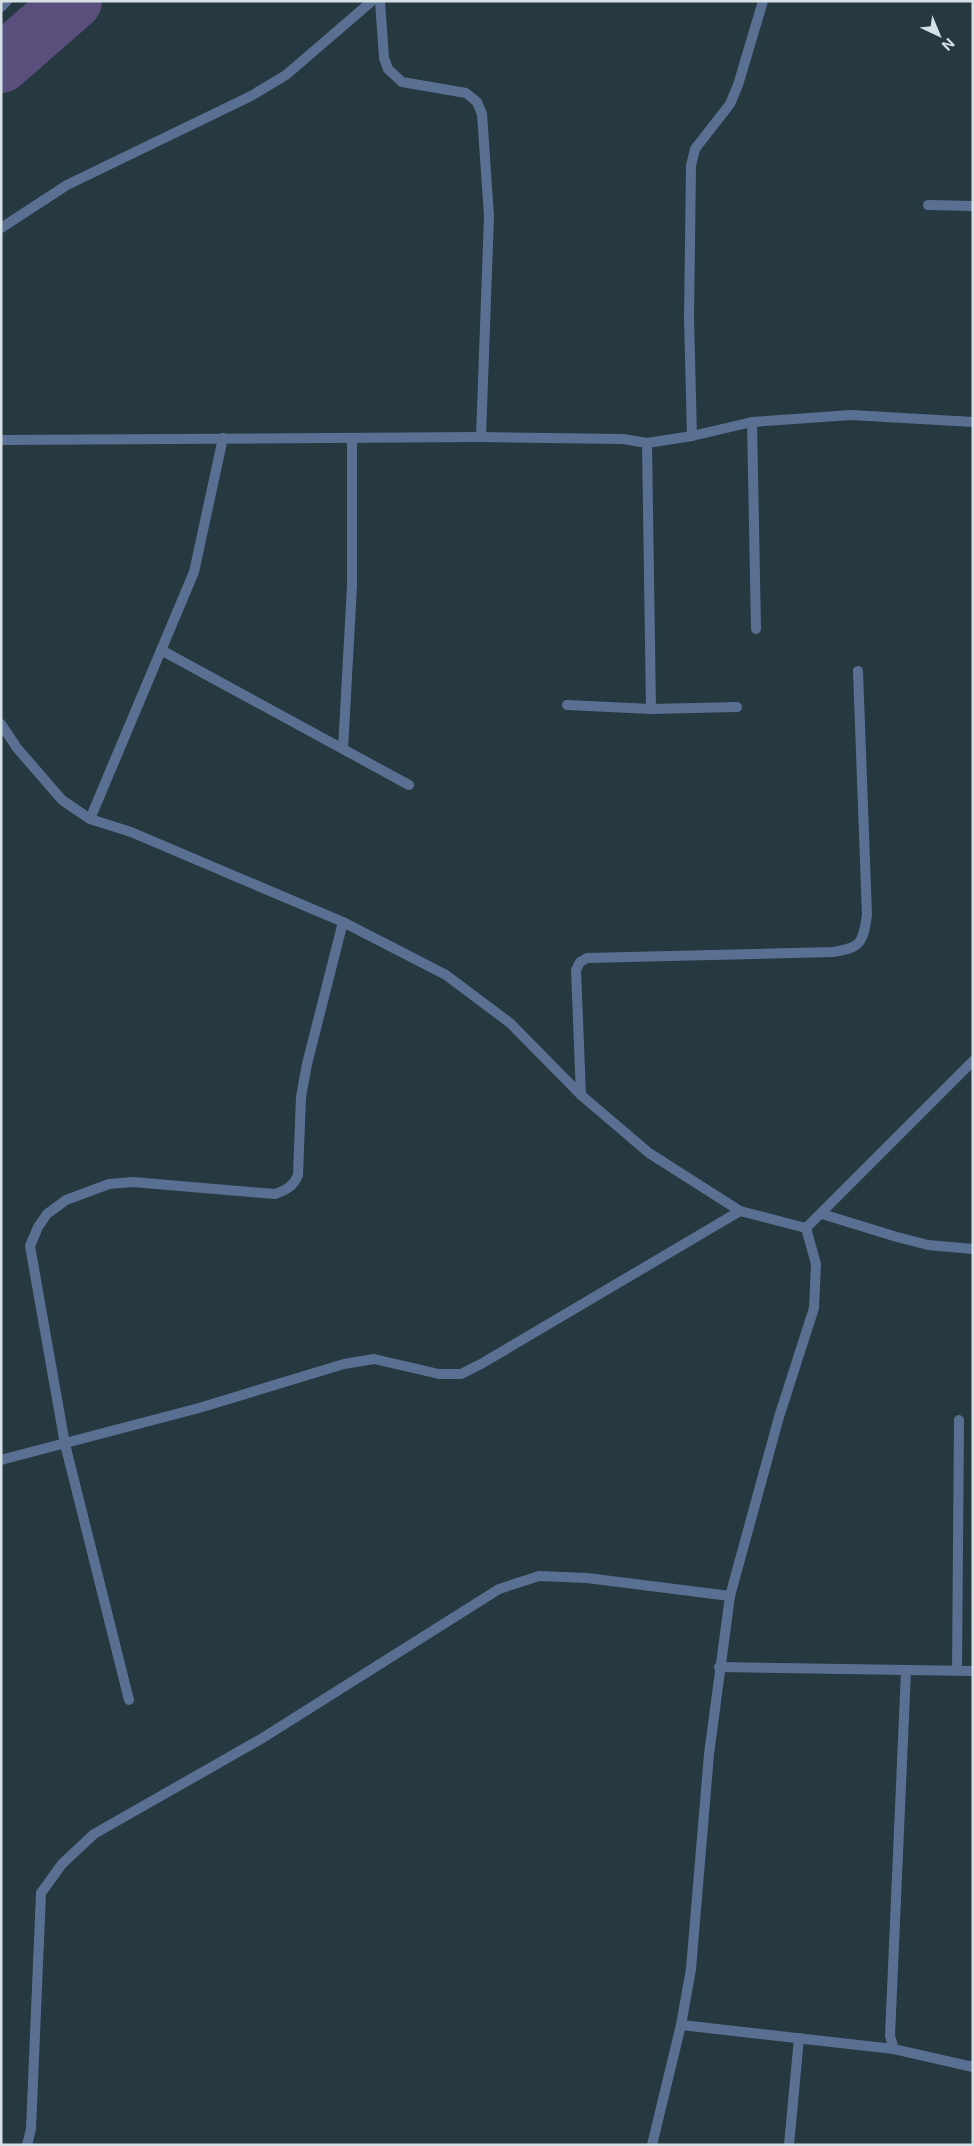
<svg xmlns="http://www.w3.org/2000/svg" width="974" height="2146" font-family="Inter,sans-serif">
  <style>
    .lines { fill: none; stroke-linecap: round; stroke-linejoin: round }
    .river { stroke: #594e7c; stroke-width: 58 }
    .minor { stroke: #5a7092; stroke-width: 10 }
  </style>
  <rect width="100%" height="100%" fill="#263840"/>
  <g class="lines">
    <path class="river" d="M1 64 73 1"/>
    <g class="minor">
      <path d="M380 1 384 58 388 69 402 82 466 93 477 102 482 114 489 216 481 437"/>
      <path d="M1 7 7 1"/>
      <path d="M928 205 973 206"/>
      <path d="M1 228 67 185 251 96 286 75 372 1"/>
      <path d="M752 422 756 629"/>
      <path d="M692 436 689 318 691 166 695 149 730 104 738 85 763 1"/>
      <path d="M1 440 481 437 623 439 647 443 692 436 752 422 851 415 973 422"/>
      <path d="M647 443 651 709"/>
      <path d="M161 650 409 785"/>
      <path d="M567 705 651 709 737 707"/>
      <path d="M1 724 17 748 62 800 90 819 131 832 343 922 446 975 510 1023 581 1095 649 1153 740 1211 806 1228 816 1264 814 1308 779 1417 730 1596 709 1754 691 1969 681 2025 894 2049 973 2067"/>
      <path d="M343 749 352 586V439"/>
      <path d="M90 819 194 572 223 438"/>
      <path d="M581 1095 576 970 580 962 587 958 832 952C861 948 863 943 867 915L858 671"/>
      <path d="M822 1214 897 1237 928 1245 973 1249"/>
      <path d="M806 1228 973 1061"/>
      <path d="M1 1460 199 1408 344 1364 374 1359 439 1374H461L481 1364 740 1211"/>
      <path d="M719 1667 973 1671"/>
      <path d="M957 1671 959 1420"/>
      <path d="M129 1700 65 1444 30 1246 38 1227 47 1214 66 1200 109 1184 133 1182 275 1194C286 1190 293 1187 298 1175L301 1097 307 1064 343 922"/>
      <path d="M894 2049 890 2036 906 1671"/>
      <path d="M27 2145 31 2129 41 1893 62 1864 94 1834 261 1739 499 1589 539 1576 587 1578 730 1596"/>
      <path d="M652 2145 681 2025"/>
      <path d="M789 2145 799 2038"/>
    </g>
  </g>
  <rect width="974" height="2146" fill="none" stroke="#d6e1e6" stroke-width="5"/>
  <g transform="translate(939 35) rotate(136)" stroke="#263840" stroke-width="4" paint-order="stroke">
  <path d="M0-4L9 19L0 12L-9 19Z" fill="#d6e1e6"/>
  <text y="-8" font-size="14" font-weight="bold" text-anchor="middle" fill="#d6e1e6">N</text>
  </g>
</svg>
